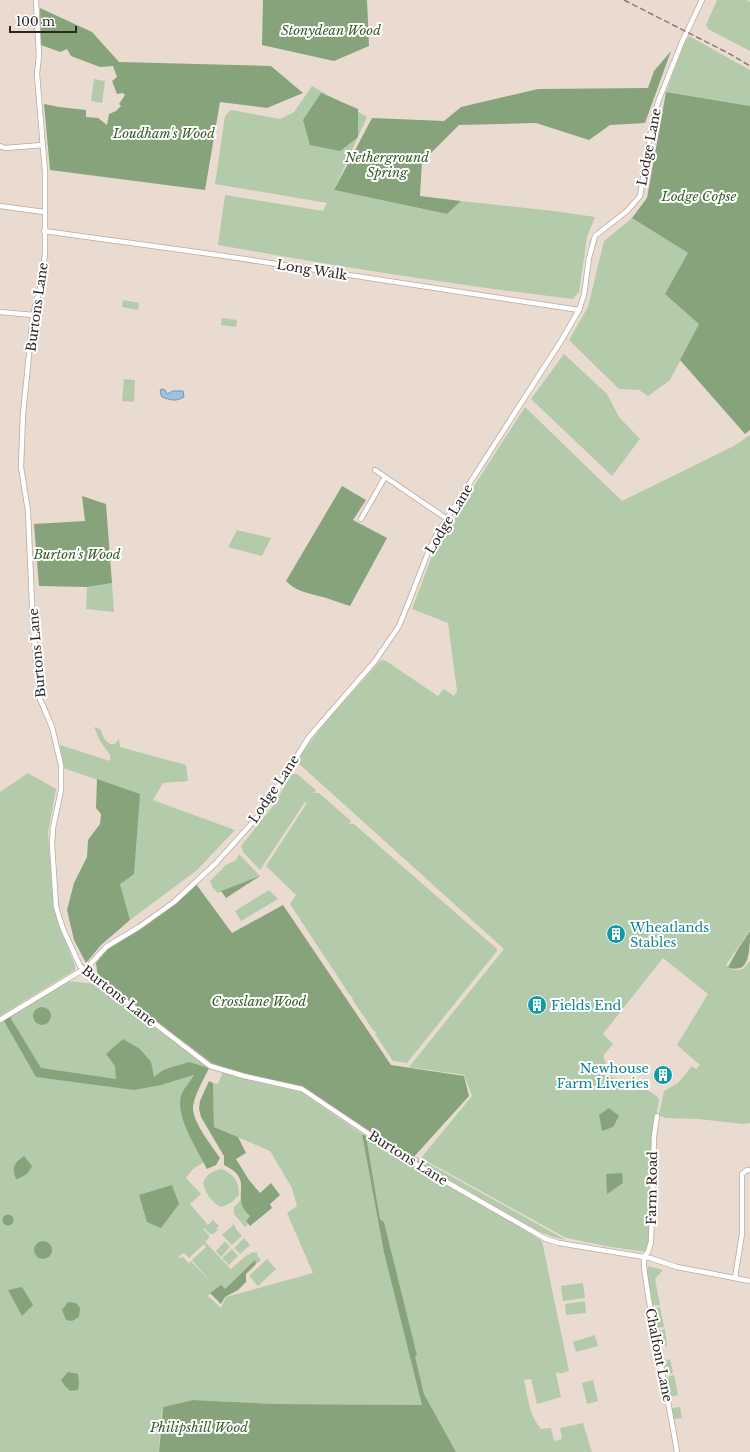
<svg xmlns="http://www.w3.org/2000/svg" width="750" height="1452" font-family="'Libre Baskerville',serif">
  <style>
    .green { fill: #b3cbab; fill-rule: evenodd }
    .forest { fill: #86a37c }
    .water { fill: #98c3e4; stroke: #7894aa }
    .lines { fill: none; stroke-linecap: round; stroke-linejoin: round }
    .minor-casing { stroke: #b9aaa0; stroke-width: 6 }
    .minor { stroke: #fff; stroke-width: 4.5 }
    .rail { stroke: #887d76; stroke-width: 1.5; stroke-dasharray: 6 3; stroke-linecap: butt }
    .labels { text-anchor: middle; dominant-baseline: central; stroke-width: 4; stroke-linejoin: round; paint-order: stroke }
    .park-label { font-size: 13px; font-style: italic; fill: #345b23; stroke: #fff }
    .street-label { font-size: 13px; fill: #2c2622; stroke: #fff }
    .culture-label { font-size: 13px; fill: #0d838f; stroke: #fff; text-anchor: start }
  </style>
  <rect width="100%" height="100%" fill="#eadbd0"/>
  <g class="green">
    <path d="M717 0H747L750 2V51L708 29 706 25Z"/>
    <path d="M689 36 750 70V106L666 92 684 44Z"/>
    <path d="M94 79 105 81 102 103 91 101Z"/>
    <path d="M312 86 367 117 334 190 447 214 461 201 554 211 595 217 587 237 579 292 573 299C454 285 336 266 218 245L225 195 323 211 327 203 215 184 225 116 231 110 280 119 294 112Z"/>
    <path d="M632 218 688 253 699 324 670 380 648 396 639 390 619 389 569 340 588 307 604 241Z"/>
    <path d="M123 300 139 303 138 310 122 307Z"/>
    <path d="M222 318 237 320 236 327 221 325Z"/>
    <path d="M564 354 607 394 619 417 640 439 612 476 531 399Z"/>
    <path d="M124 379 135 380 134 402 122 401Z"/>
    <path d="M525 407 622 501 734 446 750 435V930L726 965 734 970 743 969 750 961V1123L743 1124 698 1119 665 1118 659 1115 664 1091 678 1083 692 1066 696 1069 700 1065 677 1045 708 994 663 958 603 1034 613 1044 603 1056 611 1076 628 1088 636 1082 658 1097 659 1101 652 1136 649 1243 646 1252 611 1247 566 1238 421 1158 472 1096 464 1075 409 1067 504 949 296 761 323 725 381 660 386 661 438 696 444 689 454 696 457 691 448 623 412 609 433 553 450 523Z"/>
    <path d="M237 530 271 538 262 556 228 547Z"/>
    <path d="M112 583 114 612 86 609 87 587Z"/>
    <path d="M94 727 100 729 105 740 110 744H115L119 739 120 747 186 765 188 781 163 783 153 800 235 830 196 871 130 920 120 884 140 794 63 768 60 745 110 761V755L100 741Z"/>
    <path d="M28 773 56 789 48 833 54 907 61 930 75 965V970L0 1016V792Z"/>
    <path d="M292 774H297L316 790 314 793H319L351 821 349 824H354L497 949V951L407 1063 393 1061 375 1034 376 1032 373 1030 352 999 353 998 349 994 290 904 296 895 266 866 307 803 305 802 260 870 243 852 241 846 273 806Z"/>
    <path d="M239 854 260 876 218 893 213 888 210 881 226 865 236 860Z"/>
    <path d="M269 890 278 899 241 921 235 911Z"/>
    <path d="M68 981 96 984 209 1068 171 1082 194 1075 181 1096 204 1162 193 1169 186 1178 201 1194 190 1204 208 1225 213 1220 219 1226 216 1229 218 1230 213 1234H210L204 1228 203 1229 209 1235V1238L205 1242 231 1269 248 1254 249 1255 252 1252 254 1253 257 1252 258 1257 261 1260 256 1264 255 1261 225 1289 215 1291 214 1290 208 1296 221 1308 226 1297 313 1273 287 1213 297 1206 292 1188 270 1151 214 1127 213 1083 218 1084 223 1072 236 1077 301 1092 362 1134 384 1253 423 1405 275 1404 193 1400 163 1407 161 1418 159 1452H0V1022ZM204 1244 206 1247 192 1260 214 1286 191 1261 189 1263 207 1283 183 1257 179 1258 178 1257 184 1253 189 1258Z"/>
    <path d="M366 1136 397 1157 479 1202 542 1241 569 1371 559 1374V1372L556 1373 561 1397 537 1404 531 1379 524 1380C528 1398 529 1415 541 1429L551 1428 554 1441 562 1439 560 1428 583 1423 592 1452H456L424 1394 414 1357 417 1355 384 1222 380 1219Z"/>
    <path d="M415 1156 566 1240 553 1237 538 1231 412 1159Z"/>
    <path d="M222 1169C234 1175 239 1181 239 1195L231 1203 221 1207C211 1202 206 1194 203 1183 207 1173 213 1171 222 1169Z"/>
    <path d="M242 1199 244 1208 250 1216 246 1221 248 1224 245 1227 234 1214V1207Z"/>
    <path d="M234 1224 236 1229 242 1236 232 1245 222 1235Z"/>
    <path d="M244 1238 250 1245 240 1254 234 1248Z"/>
    <path d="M225 1241 230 1247 221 1257 216 1251Z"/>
    <path d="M232 1249 238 1256 229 1265 222 1258Z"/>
    <path d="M267 1259 276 1269 258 1286 249 1276Z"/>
    <path d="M648 1266 663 1270 655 1279 660 1305H652L647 1271Z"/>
    <path d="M583 1283 585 1298 563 1301 561 1286Z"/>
    <path d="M585 1301 586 1313 566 1315 565 1304Z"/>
    <path d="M660 1307 664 1327 656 1328 653 1309Z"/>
    <path d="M665 1329 667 1346H659V1343L661 1341 659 1340 657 1332Z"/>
    <path d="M595 1335 598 1346 576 1352 573 1342Z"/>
    <path d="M670 1359 673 1373 665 1375 662 1363 664 1361Z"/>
    <path d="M674 1375 678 1395 670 1397 665 1378Z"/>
    <path d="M593 1380 598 1401 587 1404 582 1383Z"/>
    <path d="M680 1407 682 1418 674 1419 672 1408Z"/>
  </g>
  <g class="forest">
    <path d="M263 0H367L369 46 334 61 262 45Z"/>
    <path d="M40 8 92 32 119 62 271 66 303 93 267 108 220 102 205 190 50 170 44 104 59 107 86 110V117L98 118 107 125 109 114 116 111 121 106 119 104 125 95 123 93 117 94 112 81 117 77 113 66 100 67 71 56 67 49 60 52 41 45Z"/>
    <path d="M671 51 645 123 610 125 589 140 536 123 459 125 422 162 420 196 461 201 447 214 334 190 372 118 444 121 461 107 538 89 648 88 654 71Z"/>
    <path d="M666 92 750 106V430L745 434 680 360 699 324 665 294 688 253 632 218 647 198Z"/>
    <path d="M321 93 358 109V137L340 151 310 145 303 120Z"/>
    <path d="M342 486 366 500 353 520 387 538 350 606C343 604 336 601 329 599 315 594 297 593 286 581Z"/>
    <path d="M82 496 106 504 112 583 87 587 39 586 34 524 85 521Z"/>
    <path d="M97 779 140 794 134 874 120 884 130 920 101 945 86 963 74 940 67 910 74 883 87 857 88 840 100 824 101 814 96 808Z"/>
    <path d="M260 876 226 898 221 891Z"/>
    <path d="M196 884 232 933 283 905 391 1065 464 1076 469 1096 412 1159 303 1087 244 1074 213 1064 98 977 96 963 107 950 175 903Z"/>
    <path d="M750 931C750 942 750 965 740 968 735 969 733 969 728 967L738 949Z"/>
    <circle cx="42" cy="1016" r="9"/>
    <path d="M10 1017 41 1068 116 1079 115 1066 106 1054 123 1039 140 1049 151 1062 154 1077 163 1070 189 1062 209 1068C204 1079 193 1097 193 1109 194 1124 212 1146 220 1158L216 1165 207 1169C198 1151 175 1116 181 1096 183 1089 191 1081 194 1075L161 1085 134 1090 36 1077 4 1021Z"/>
    <path d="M209 1081 213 1083 214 1127 238 1137 246 1153 236 1159 249 1180 260 1193 271 1183 280 1195 270 1204 272 1208 250 1226 246 1221 250 1216C248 1214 245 1211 244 1209 234 1191 253 1179 224 1165V1156L201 1117 199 1109 200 1101Z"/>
    <path d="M609 1108 619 1116 613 1127 602 1131 599 1115Z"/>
    <path d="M362 1134 366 1136 380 1219 384 1222 417 1355 415 1357 424 1394 456 1452H159L163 1407 193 1400 275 1404 422 1405 384 1253Z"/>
    <path d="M24 1156 32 1166C29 1173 24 1177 16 1179 12 1167 13 1164 24 1156Z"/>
    <path d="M622 1173 623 1183 607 1194 606 1174Z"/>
    <path d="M172 1185 179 1204 161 1228 147 1222 139 1195Z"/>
    <circle cx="8" cy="1220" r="5.5"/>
    <circle cx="43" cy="1250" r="9"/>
    <path d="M255 1260 256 1264 246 1274V1282L238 1290 225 1297 221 1304 210 1293 221 1285 225 1289Z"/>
    <path d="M22 1287 33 1305 22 1316 8 1290Z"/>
    <path d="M68 1302 76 1303 80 1308 79 1317 72 1321 66 1320 62 1310Z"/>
    <path d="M68 1372 78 1374 79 1383 78 1390 70 1391 65 1386 61 1380Z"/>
  </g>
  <path class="water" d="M161 389 165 390 167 394 173 391H183L184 397C176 402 170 400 162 397L160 392Z"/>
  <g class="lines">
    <g class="minor-casing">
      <g id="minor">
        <path d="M36 0 39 55 37 74 45 172V253L42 280 33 315 23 414 21 467 28 511 33 627 40 699 52 727 61 765V790L53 828 52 844 56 907 63 929 80 966 210 1066 244 1076 302 1089 403 1157 546 1239 559 1243 650 1258 677 1267 750 1281"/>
        <path d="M0 146 5 148 43 145"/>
        <path d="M0 206 44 212"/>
        <path d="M44 231 211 254 579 310"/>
        <path d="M0 312 33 315"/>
        <path d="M375 470 447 519"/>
        <path d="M361 519 385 477"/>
        <path d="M85 970 106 947 139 927 174 902 216 863 262 812 309 737 375 661 399 626 408 604 429 550 437 534 561 341 579 310 584 295 589 258 595 236 627 211 640 196 653 120 658 102 682 42 702 0"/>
        <path d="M0 1020 84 969"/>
        <path d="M644 1257V1267C652 1329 667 1390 677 1452"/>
        <path d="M644 1257 648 1252 651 1242 654 1136 657 1116"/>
        <path d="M735 1278 742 1234V1174L747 1170H750"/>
      </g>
    </g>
    <use href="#minor" class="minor"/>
    <path class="rail" d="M624 0 730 54 750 66"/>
  </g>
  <defs>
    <g id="building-disc" transform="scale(1)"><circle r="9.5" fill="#0f9aa8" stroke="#fff"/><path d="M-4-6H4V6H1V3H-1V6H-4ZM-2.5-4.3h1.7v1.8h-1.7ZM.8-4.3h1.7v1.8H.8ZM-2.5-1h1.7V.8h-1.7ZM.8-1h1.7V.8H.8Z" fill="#fff"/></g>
  </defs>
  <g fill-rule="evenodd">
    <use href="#building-disc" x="616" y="934"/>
    <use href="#building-disc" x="537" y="1005"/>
    <use href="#building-disc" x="663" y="1075"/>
  </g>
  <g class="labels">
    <g class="park-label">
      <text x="331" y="30">Stonydean Wood</text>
      <text x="164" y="133">Loudham's Wood</text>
      <text x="387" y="157">Netherground<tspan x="387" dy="15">Spring</tspan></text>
      <text x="699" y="196">Lodge Copse</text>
      <text x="77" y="554">Burton's Wood</text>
      <text x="259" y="1001">Crosslane Wood</text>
      <text x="199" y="1427">Philipshill Wood</text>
    </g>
    <g class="street-label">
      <text transform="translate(649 147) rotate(-79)">Lodge Lane</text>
      <text transform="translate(312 270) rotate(9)">Long Walk</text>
      <text transform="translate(37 307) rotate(-82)">Burtons Lane</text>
      <text transform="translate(449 519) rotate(-59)">Lodge Lane</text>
      <text transform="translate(37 653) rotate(-95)">Burtons Lane</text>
      <text transform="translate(274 789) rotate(-56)">Lodge Lane</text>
      <text transform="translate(119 996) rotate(38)">Burtons Lane</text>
      <text transform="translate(408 1158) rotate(32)">Burtons Lane</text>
      <text transform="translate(652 1188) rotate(-89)">Farm Road</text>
      <text transform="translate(659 1355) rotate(79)">Chalfont Lane</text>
    </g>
    <g class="culture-label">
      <text x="630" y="927">Wheatlands<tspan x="630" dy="15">Stables</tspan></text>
      <text x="551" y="1005">Fields End</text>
      <text x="649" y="1068" text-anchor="end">Newhouse<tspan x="649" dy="15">Farm Liveries</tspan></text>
    </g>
  </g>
  <path d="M10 26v6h66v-6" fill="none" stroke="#2c2622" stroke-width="2"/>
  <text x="16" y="26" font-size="12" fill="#2c2622" stroke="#ffffff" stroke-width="3" paint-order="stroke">100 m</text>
</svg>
